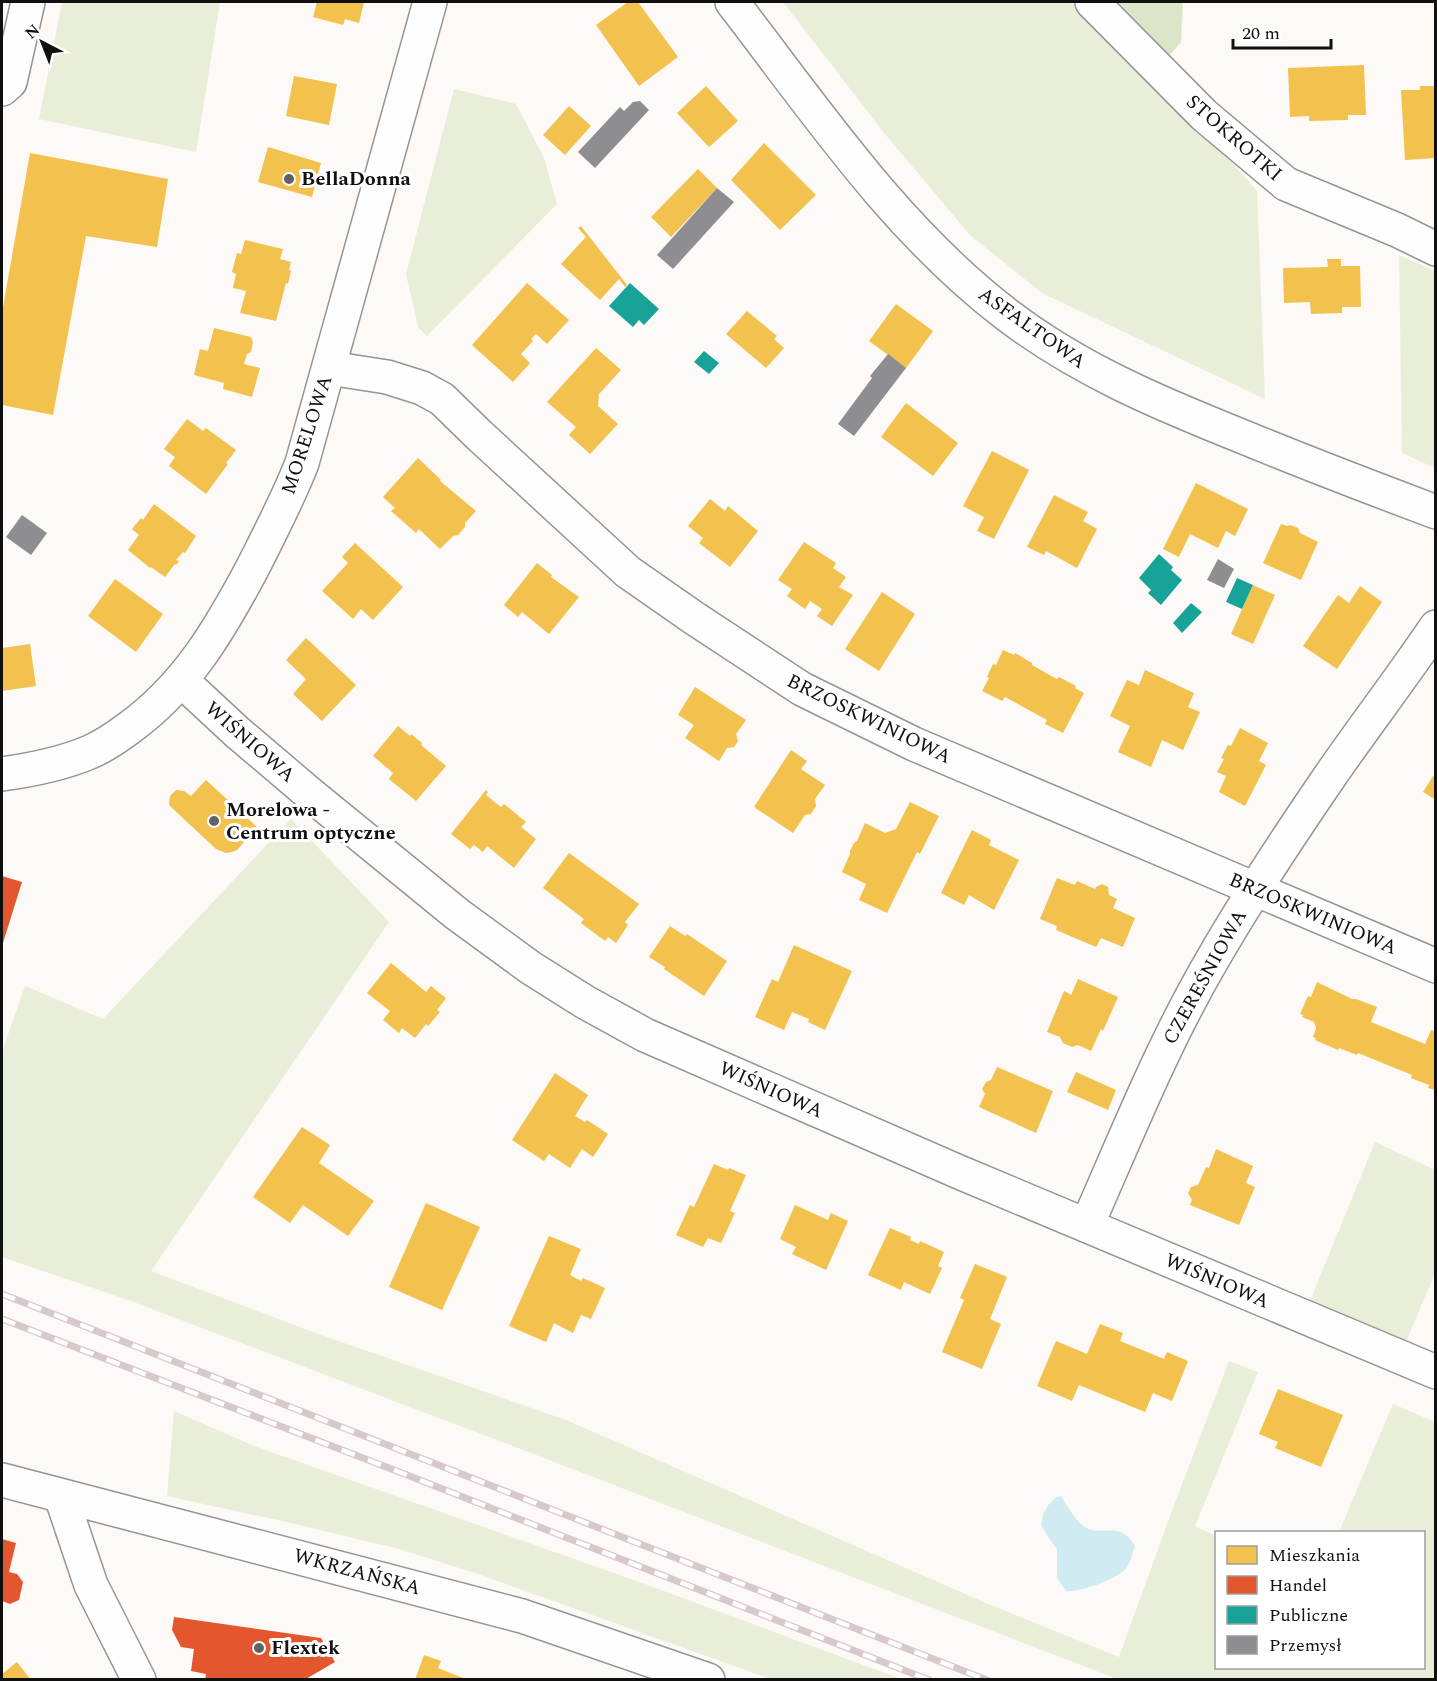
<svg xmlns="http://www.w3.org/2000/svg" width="1437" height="1681" font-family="Spectral,serif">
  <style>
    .green { fill: #e9eed8 }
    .forest { fill: #dce5c7 }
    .water { fill: #d0ecf2 }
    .homes { fill: #f2c14e }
    .shops { fill: #e4572e }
    .public { fill: #17a398 }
    .industry { fill: #8d8d92 }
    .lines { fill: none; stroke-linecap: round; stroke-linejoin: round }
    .minor-casing { stroke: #969594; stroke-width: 36 }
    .minor { stroke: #fffefe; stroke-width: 33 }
    .rail-casing { stroke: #d7c8ca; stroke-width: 7 }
    .rail { stroke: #fff; stroke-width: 4.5; stroke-dasharray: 14; stroke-linecap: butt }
    .poi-dot { fill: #636260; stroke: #fff; stroke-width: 2 }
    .labels { text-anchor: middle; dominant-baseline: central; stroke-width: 6; stroke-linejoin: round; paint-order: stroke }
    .street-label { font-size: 20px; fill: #101010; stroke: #fff }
    .poi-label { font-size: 20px; font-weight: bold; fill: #101010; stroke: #fff; text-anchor: start }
  </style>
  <rect width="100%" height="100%" fill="#fcf9f6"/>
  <g class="green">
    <path d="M62 2H220L196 152 39 119Z"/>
    <path d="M783 2H1071L1207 134 1257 191 1265 399 1042 293 970 235 885 134Z"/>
    <path d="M454 89 516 104 544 158 557 204 427 336 418 327 406 274Z"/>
    <path d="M1399 255 1435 271V468L1402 453Z"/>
    <path d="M291 819 389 922 151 1271 318 1334 566 1420 986 1603 1119 1657 1170 1516 1229 1361 1258 1372 1195 1526 1216 1536V1668H1424V1532H1339L1393 1404 1435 1422V1679H1117L544 1458 131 1301 2 1257V1052L25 986 103 1019Z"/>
    <path d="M1375 1142 1435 1170V1273L1405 1344 1308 1306Z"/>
    <path d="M174 1411 254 1446 645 1584 901 1679H770L478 1574 399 1549 291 1523 167 1496Z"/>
  </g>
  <path class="forest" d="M1110 2H1183L1181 42 1162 64Z"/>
  <path class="water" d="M1061 1496C1068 1506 1074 1520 1085 1527 1103 1538 1120 1519 1135 1546 1132 1554 1130 1567 1122 1572 1113 1580 1078 1593 1066 1591L1057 1578V1549L1050 1540 1041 1525 1043 1514 1049 1504 1056 1497Z"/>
  <g class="homes">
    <path d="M317 2H364L359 23 345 19 343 25 313 17Z"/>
    <path d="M628 2H638L678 57 639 86 596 25Z"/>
    <path d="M1364 65 1366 115H1348V120L1309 121V116L1290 117 1288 68Z"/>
    <path d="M294 76 337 84 329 125 286 116Z"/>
    <path d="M706 86 738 121 709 147 677 113Z"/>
    <path d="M1420 86H1436V158L1405 160 1401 90H1420Z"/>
    <path d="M569 106 591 126 565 155 543 135Z"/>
    <path d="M764 143 816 195 780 230 731 180Z"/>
    <path d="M268 147 321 163 312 197 258 182Z"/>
    <path d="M30 153 168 179 157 247 86 236 53 415 2 405V313Z"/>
    <path d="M698 169 717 188 671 237 651 217Z"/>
    <path d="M581 226 627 285 625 287 619 279 600 300 561 264 586 237 578 228Z"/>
    <path d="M245 240 283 249 280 259 291 262 289 270 291 271 288 284 286 283 276 321 240 313 246 291 233 288 236 274 232 272 237 253 241 254Z"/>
    <path d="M1327 259H1341V266H1360L1361 307H1342V313L1311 314 1310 302 1284 303 1283 268 1328 267Z"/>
    <path d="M527 283 569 320 547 344 536 334 531 339 533 341 521 354 530 363 513 382 472 345Z"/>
    <path d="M896 304 933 331 906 368 869 341Z"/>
    <path d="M747 311 777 336 774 339 784 348 766 368 726 334Z"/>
    <path d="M214 328 251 337 253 342 251 352 247 354 244 364 260 368 252 397 223 389 224 383 194 375 200 349 208 351Z"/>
    <path d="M596 348 621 370 599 394 598 406 618 424 590 454 569 435 576 427 547 402Z"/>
    <path d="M906 403 958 443 933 476 881 437Z"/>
    <path d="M187 419 203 431 206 428 236 450 226 463 228 464 206 494 169 466 175 457 164 449Z"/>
    <path d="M992 451 1029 470 994 539 977 531 984 517 963 506Z"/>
    <path d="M418 458 441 480 440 481 476 511 465 523V527L458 535 453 536 440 549 419 529 416 533 391 511 395 508 383 497Z"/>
    <path d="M1196 483 1248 509 1235 536 1226 531 1218 548 1190 534 1179 557 1163 549Z"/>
    <path d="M1054 495 1088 512 1083 521 1097 529 1077 568 1046 551 1044 555 1027 547Z"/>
    <path d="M710 499 725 511 728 506 758 531 730 567 699 543 703 538 688 526Z"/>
    <path d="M154 504 196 536 185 553 183 552 176 560 179 561 176 565 175 564 165 577 151 567 150 568 128 550 139 535 132 529 141 518 143 520Z"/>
    <path d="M1281 524 1287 526 1290 525 1298 528 1300 533 1318 542 1301 580 1263 563Z"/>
    <path d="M804 542 836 563 833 568 846 577 839 587 853 595 832 626 817 616 822 609 810 601 805 609 787 596 792 589 778 580Z"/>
    <path d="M355 543 403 587 373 620 361 609 353 619 322 591 348 563 342 557Z"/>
    <path d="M537 563 552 575 551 577 579 597 549 634 522 612 518 617 504 605Z"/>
    <path d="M115 579 163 614 136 652 88 616Z"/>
    <path d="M1253 585 1275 595 1253 644 1231 634Z"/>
    <path d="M1360 586 1382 602 1337 669 1303 646 1338 595 1349 603Z"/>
    <path d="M882 592 915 614 879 671 845 649Z"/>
    <path d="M306 638 356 685 322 721 293 694 306 679 286 660Z"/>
    <path d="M30 644 36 686 2 691V648Z"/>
    <path d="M1003 650 1014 655 1015 653 1032 663V665L1046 673 1057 679 1059 677 1076 686 1075 688 1084 693 1063 733 1045 724 1047 720 1005 697 1002 701 982 691 989 678 987 677 993 664 996 665Z"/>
    <path d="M1145 670 1194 693 1188 707 1200 712 1183 750 1162 740 1151 767 1118 752 1130 726 1110 716 1127 680 1139 685Z"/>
    <path d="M695 687 746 720 736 734 738 741 734 747 727 748 719 761 685 738 694 725 678 715Z"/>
    <path d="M398 726 410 736 411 734 422 743 421 745 446 766 416 801 389 779 393 773 373 756Z"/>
    <path d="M1240 728 1268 743 1259 761 1266 765 1245 806 1219 792 1226 776 1217 772 1224 759 1221 758 1228 745 1231 746Z"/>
    <path d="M791 750 807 761 801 769 825 785 815 799 816 806 811 814 805 815 793 833 754 807Z"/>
    <path d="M1436 775V800L1423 792 1433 776 1434 777Z"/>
    <path d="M206 780 257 827 237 850 232 852 226 853 216 849 171 807 169 804 170 796 176 790 184 791 191 796Z"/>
    <path d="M486 790 488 792 486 795 501 807 504 804 526 822 521 827 536 839 514 868 487 846 483 852 474 845 470 849 451 834Z"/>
    <path d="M910 802 939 816 920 854 917 852 887 913 859 900 866 884 842 872 850 854V851L854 843 857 841 865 823 885 833 896 829Z"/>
    <path d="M972 830 991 840 989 845 1019 860 994 910 969 895 964 905 941 893Z"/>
    <path d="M569 853 639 904 625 922 628 925 616 943 608 937 605 941 581 923 584 919 543 888Z"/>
    <path d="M1057 878 1075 885 1077 881 1095 889 1096 887 1102 884 1108 887 1109 895 1117 899 1113 908 1135 918 1123 947 1101 938 1096 947 1056 930 1057 926 1040 919Z"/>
    <path d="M670 926 685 936 687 934 727 961 704 996 664 969 665 967 649 957Z"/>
    <path d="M794 945 852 971 825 1030 808 1022 809 1019 792 1012 784 1030 755 1017 772 979 778 982Z"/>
    <path d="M391 963 426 992 431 986 446 998 437 1010 440 1012 428 1026 426 1024 415 1038 402 1028 399 1033 383 1020 390 1011 367 993Z"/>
    <path d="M1078 979 1118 997 1103 1031 1101 1029 1091 1051 1078 1045 1072 1047 1063 1043 1060 1037 1047 1032 1064 991 1071 995Z"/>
    <path d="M1317 982 1352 999H1356L1377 1007 1371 1022 1425 1044 1431 1030 1436 1032V1090L1428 1088 1429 1085 1411 1078 1412 1075 1358 1053 1357 1055 1339 1048 1338 1050 1315 1040 1316 1038 1313 1037 1316 1028 1314 1022 1302 1017 1303 1015 1300 1014 1308 996 1311 997Z"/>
    <path d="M997 1067 1053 1091 1036 1133 979 1107 985 1094 982 1089 986 1082 991 1080Z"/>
    <path d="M1076 1072 1116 1090 1108 1110 1067 1092Z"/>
    <path d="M555 1073 588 1095 575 1116 585 1122 587 1120 608 1134 593 1157 582 1149 570 1168 549 1154 544 1161 512 1140Z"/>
    <path d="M302 1127 330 1145 319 1163 374 1201 348 1236 303 1205 290 1223 253 1197Z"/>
    <path d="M1216 1149 1253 1166 1246 1183 1255 1187 1239 1225 1190 1205 1192 1200 1188 1193 1191 1187 1198 1185 1206 1167 1209 1168Z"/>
    <path d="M714 1164 728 1170 729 1168 746 1175 730 1211 735 1213 721 1243 708 1238 703 1247 676 1235 690 1205 694 1207Z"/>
    <path d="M426 1203 480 1227 442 1310 389 1287Z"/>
    <path d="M795 1205 828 1220 831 1213 848 1221 826 1270 792 1254 796 1247 780 1239Z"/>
    <path d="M890 1228 911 1237 910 1240 919 1244 920 1241 944 1252 938 1266 942 1268 930 1294 904 1282 901 1290 868 1275Z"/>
    <path d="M549 1236 581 1249 570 1275 581 1281 583 1278 605 1288 591 1319 581 1315 573 1333 554 1323 546 1342 509 1326Z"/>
    <path d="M975 1264 1007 1277 990 1319 1001 1324 982 1369 942 1352 964 1300 960 1298Z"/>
    <path d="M1100 1324 1123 1333 1120 1341 1164 1359 1167 1352 1188 1361 1172 1401 1153 1393 1145 1412 1079 1385 1072 1401 1037 1386 1056 1341 1087 1354Z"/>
    <path d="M1278 1389 1343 1415 1321 1467 1275 1448 1278 1442 1259 1434Z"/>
    <path d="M424 1655 441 1661 438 1668 468 1680H415Z"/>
    <path d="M17 1662 31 1680H2V1674Z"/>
  </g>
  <g class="shops">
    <path d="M2 876 22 882 2 946Z"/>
    <path d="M2 1539 16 1543 9 1572 17 1574 23 1582 19 1600 10 1604 2 1601Z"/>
    <path d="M174 1617 321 1638 335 1662 304 1680H205L206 1674 191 1671 194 1649 181 1647 172 1630Z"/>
  </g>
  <g class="public">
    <path d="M630 283 659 309 644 325 639 320 633 327 609 306Z"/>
    <path d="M704 351 719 363 709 374 694 362Z"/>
    <path d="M1159 554 1173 567 1171 570 1182 580 1161 605 1148 593 1151 590 1139 578Z"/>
    <path d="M1237 578 1253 585 1242 609 1226 602Z"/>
    <path d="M1191 603 1202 612 1182 633 1173 623Z"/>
  </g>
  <g class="industry">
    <path d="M640 101 649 110 595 168 578 152 620 107 624 111 633 102Z"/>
    <path d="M717 188 734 202 673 269 657 255Z"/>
    <path d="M888 354 906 368 854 436 838 424 872 378 870 376Z"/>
    <path d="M22 515 47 533 31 555 6 537Z"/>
    <path d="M1218 559 1234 569 1224 588 1207 580Z"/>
  </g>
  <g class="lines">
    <g class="minor-casing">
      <g id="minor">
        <path d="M732 2C816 111 895 229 1006 314 1079 370 1161 404 1246 438 1309 464 1372 488 1436 512"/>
        <path d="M1092 2 1204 115 1286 184 1397 230 1436 249"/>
        <path d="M2 89 10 82 28 2"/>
        <path d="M329 368 387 377 422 388 442 399 479 435 628 572 694 618 802 689 914 744 1436 966"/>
        <path d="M181 680 237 732 310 794 457 914 531 968 585 1002 645 1035 959 1172 1436 1372"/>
        <path d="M2 774C31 770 62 764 90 752 104 746 117 737 129 728 187 686 220 629 253 567 270 533 288 499 302 463L430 2"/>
        <path d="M1087 1225C1126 1137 1162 1046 1211 962 1247 899 1287 839 1328 779 1363 728 1401 679 1436 627"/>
        <path d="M2 1480 522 1616 708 1680"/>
        <path d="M61 1496 91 1585 139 1680"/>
      </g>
    </g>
    <use href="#minor" class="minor"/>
    <g class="rail-casing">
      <g id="rail">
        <path d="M2 1294 987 1680"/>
        <path d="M2 1319 407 1475 929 1680"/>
      </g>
    </g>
    <use href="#rail" class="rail"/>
  </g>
  <g class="poi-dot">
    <circle cx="289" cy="179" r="6"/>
    <circle cx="214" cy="821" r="6"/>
    <circle cx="259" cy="1648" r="6"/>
  </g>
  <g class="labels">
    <g class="street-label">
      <text transform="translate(1234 138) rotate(41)">STOKROTKI</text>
      <text transform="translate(1032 328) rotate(35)">ASFALTOWA</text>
      <text transform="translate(307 435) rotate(-72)">MORELOWA</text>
      <text transform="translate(869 719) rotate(26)">BRZOSKWINIOWA</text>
      <text transform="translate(250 742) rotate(41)">WIŚNIOWA</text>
      <text transform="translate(1313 914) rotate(23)">BRZOSKWINIOWA</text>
      <text transform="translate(1205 977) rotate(-61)">CZEREŚNIOWA</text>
      <text transform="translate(771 1090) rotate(24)">WIŚNIOWA</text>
      <text transform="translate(1217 1281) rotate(23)">WIŚNIOWA</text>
      <text transform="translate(357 1572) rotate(15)">WKRZAŃSKA</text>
    </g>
    <g class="poi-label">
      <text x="301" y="179">BellaDonna</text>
      <text x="226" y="810">Morelowa -<tspan x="226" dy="23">Centrum optyczne</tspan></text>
      <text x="271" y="1648">Flextek</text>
    </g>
  </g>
  <rect width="1437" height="1681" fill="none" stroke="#101010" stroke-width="6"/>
  <rect x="1215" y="1531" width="210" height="138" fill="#ffffff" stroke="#9f9f9f" stroke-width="1.5"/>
  <rect x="1227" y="1546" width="30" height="18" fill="#f2c14e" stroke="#9f9f9f" stroke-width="1.5"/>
  <text x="1269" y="1561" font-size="18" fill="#101010">Mieszkania</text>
  <rect x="1227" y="1576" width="30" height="18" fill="#e4572e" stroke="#9f9f9f" stroke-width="1.5"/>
  <text x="1269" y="1591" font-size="18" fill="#101010">Handel</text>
  <rect x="1227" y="1606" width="30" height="18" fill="#17a398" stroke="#9f9f9f" stroke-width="1.5"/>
  <text x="1269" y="1621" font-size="18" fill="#101010">Publiczne</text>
  <rect x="1227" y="1636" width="30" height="18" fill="#8d8d92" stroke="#9f9f9f" stroke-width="1.5"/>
  <text x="1269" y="1651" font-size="18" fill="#101010">Przemysł</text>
  <g transform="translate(42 42) rotate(318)" stroke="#ffffff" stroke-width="4.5" paint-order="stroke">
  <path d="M0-4.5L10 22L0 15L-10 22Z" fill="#101010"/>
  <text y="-9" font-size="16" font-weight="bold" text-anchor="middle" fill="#101010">N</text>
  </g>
  <path d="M1233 39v9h98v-9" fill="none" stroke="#101010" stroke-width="3"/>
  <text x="1242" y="39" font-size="18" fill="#101010" stroke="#ffffff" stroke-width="4.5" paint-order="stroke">20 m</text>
</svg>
